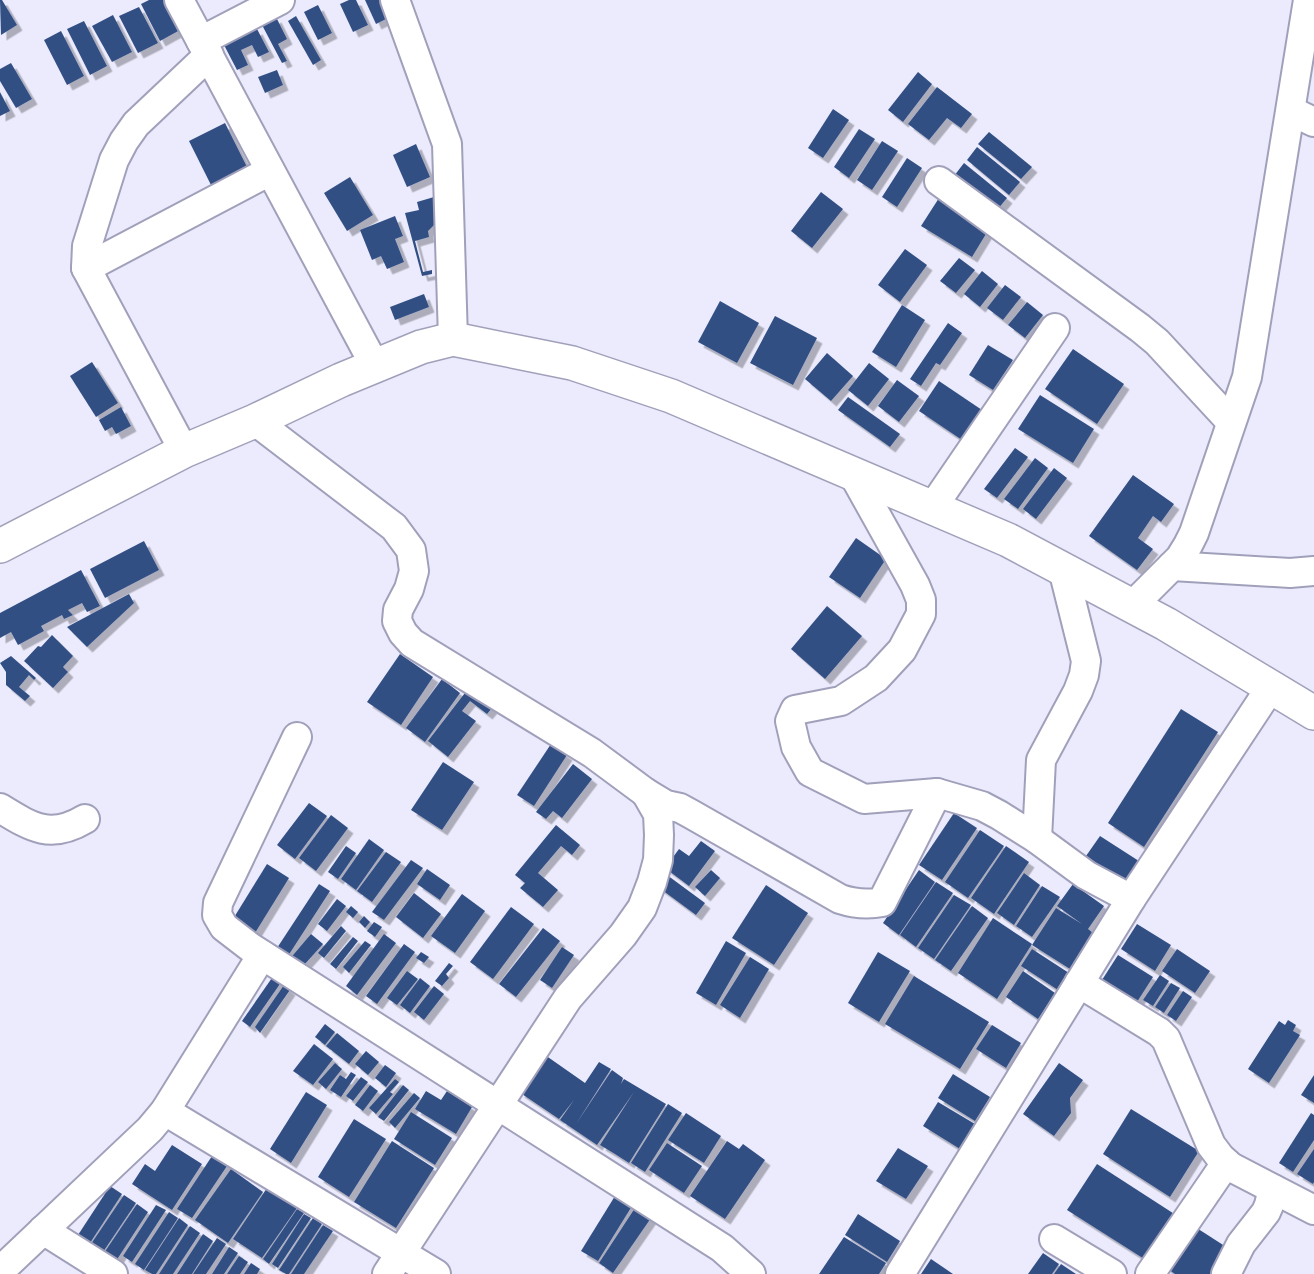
<svg xmlns="http://www.w3.org/2000/svg" width="1314" height="1274" font-family="'Open Sans',sans-serif">
  <style>
    .building { fill: #334f84; filter: url(#shadow) }
    .lines { fill: none; stroke-linecap: round; stroke-linejoin: round }
    .minor-casing { stroke: #a1a0bb; stroke-width: 32 }
    .tertiary-casing { stroke: #a1a0bb; stroke-width: 36 }
    .minor { stroke: #fff; stroke-width: 28 }
    .tertiary { stroke: #fff; stroke-width: 33 }
  </style>
  <defs>
    <filter id="shadow"><feDropShadow dx="5.5" dy="5.5" stdDeviation="0" flood-color="#0004"/></filter>
  </defs>
  <rect width="100%" height="100%" fill="#ebebfd"/>
  <g class="building">
    <path d="M0 0H2L17 25 1 35Z"/>
    <path d="M149 0H164L180 30 160 41 141 4Z"/>
    <path d="M349 0H356L368 25 353 32 340 4Z"/>
    <path d="M365 0H385L392 16 376 24Z"/>
    <path d="M318 5 332 33 318 40 304 12Z"/>
    <path d="M139 7 158 43 138 53 119 16Z"/>
    <path d="M113 15 132 52 112 62 92 26Z"/>
    <path d="M296 16 321 60 313 65 288 21Z"/>
    <path d="M276 17 287 39 278 44 287 61 282 63 262 25Z"/>
    <path d="M84 21 107 66 90 75 67 29Z"/>
    <path d="M257 29 269 52 258 57 252 45 241 50 248 65 237 70 224 45Z"/>
    <path d="M61 31 84 76 67 85 44 40Z"/>
    <path d="M11 63 32 99 16 108 0 81V69Z"/>
    <path d="M277 70 283 85 265 93 258 77Z"/>
    <path d="M918 72 932 84 903 122 888 110Z"/>
    <path d="M937 87 972 114 961 128 947 118 929 140 908 124Z"/>
    <path d="M0 92 10 111 0 116Z"/>
    <path d="M833 109 849 120 823 158 808 148Z"/>
    <path d="M225 123 247 167 211 185 189 141Z"/>
    <path d="M859 129 875 139 849 178 834 167Z"/>
    <path d="M989 132 1032 167 1021 179 978 144Z"/>
    <path d="M882 141 898 151 872 190 857 180Z"/>
    <path d="M416 144 430 177 407 187 393 155Z"/>
    <path d="M977 147 1020 182 1009 195 967 160Z"/>
    <path d="M907 158 922 168 897 207 882 197Z"/>
    <path d="M964 163 1007 198 997 210 954 176Z"/>
    <path d="M350 177 373 215 347 231 324 193Z"/>
    <path d="M821 192 843 209 812 248 791 231Z"/>
    <path d="M434 197 440 219 428 231 429 237 415 241 423 272 432 270V274L422 276 405 213 419 210 417 202Z"/>
    <path d="M939 198 989 229 972 257 921 226Z"/>
    <path d="M395 216 403 236 395 239 404 262 387 269 381 256 372 260 360 230Z"/>
    <path d="M905 249 927 265 900 302 878 285Z"/>
    <path d="M959 258 975 270 956 293 940 281Z"/>
    <path d="M982 271 998 284 980 307 964 294Z"/>
    <path d="M1005 285 1021 297 1003 320 987 308Z"/>
    <path d="M424 294 429 307 395 320 390 307Z"/>
    <path d="M720 301 759 323 737 363 698 342Z"/>
    <path d="M1027 302 1043 315 1025 338 1008 325Z"/>
    <path d="M902 305 925 320 896 367 872 352Z"/>
    <path d="M775 316 817 338 793 385 750 363Z"/>
    <path d="M948 323 962 333 940 365 936 363 921 386 910 379Z"/>
    <path d="M988 345 1013 360 993 390 969 375Z"/>
    <path d="M1073 349 1124 384 1097 424 1045 389Z"/>
    <path d="M827 353 853 376 831 401 805 379Z"/>
    <path d="M92 362 118 403 96 417 70 376Z"/>
    <path d="M869 363 889 379 868 406 848 390Z"/>
    <path d="M897 380 919 396 899 422 878 406Z"/>
    <path d="M939 381 982 410 962 440 919 411Z"/>
    <path d="M1040 395 1094 429 1073 463 1018 429Z"/>
    <path d="M848 397 900 434 890 447 838 410Z"/>
    <path d="M121 407 131 426 116 434 112 427 105 431 99 420Z"/>
    <path d="M1015 448 1028 457 997 498 984 489Z"/>
    <path d="M1035 458 1048 468 1018 509 1004 499Z"/>
    <path d="M1054 468 1067 478 1036 519 1023 509Z"/>
    <path d="M1133 475 1174 504 1161 522 1153 516 1138 538 1153 549 1137 570 1089 536Z"/>
    <path d="M856 538 886 559 860 598 829 577Z"/>
    <path d="M144 541 159 570 105 598 90 569Z"/>
    <path d="M81 570 100 606 87 612 82 603 68 610 73 615 64 619 62 615 41 626 44 631 18 645 11 632 0 638V613Z"/>
    <path d="M129 594 134 603 87 647 67 627Z"/>
    <path d="M827 606 862 636 825 679 791 649Z"/>
    <path d="M52 635 73 656 63 667 68 672 53 688 24 661 38 646 41 647Z"/>
    <path d="M400 654 433 677 401 725 367 702Z"/>
    <path d="M11 656 36 678 34 680 29 675 19 687 30 696 25 701 6 685V672L0 663Z"/>
    <path d="M442 679 460 693 425 742 406 728Z"/>
    <path d="M468 689 492 708 487 714 470 701 462 711 476 721 448 757 428 741Z"/>
    <path d="M1181 709 1218 732 1144 847 1108 823Z"/>
    <path d="M551 744 567 755 534 806 517 795Z"/>
    <path d="M443 762 474 782 442 830 411 810Z"/>
    <path d="M573 764 592 779 562 818 553 811 546 819 536 812Z"/>
    <path d="M309 803 327 816 295 859 277 845Z"/>
    <path d="M954 813 977 828 942 880 919 865Z"/>
    <path d="M331 815 348 828 316 871 299 858Z"/>
    <path d="M556 825 580 845 572 855 561 846 538 873 558 890 543 907 520 888 525 883 515 875Z"/>
    <path d="M980 830 1004 846 968 898 945 882Z"/>
    <path d="M1100 836 1142 863 1128 884 1086 856Z"/>
    <path d="M369 839 384 850 356 890 341 879Z"/>
    <path d="M701 841 715 851 689 886 665 868 679 849 689 856Z"/>
    <path d="M346 846 356 853 338 879 328 872Z"/>
    <path d="M1006 846 1029 862 994 914 971 898Z"/>
    <path d="M386 852 401 862 372 902 357 891Z"/>
    <path d="M411 860 423 868 384 920 372 912Z"/>
    <path d="M267 864 289 878 255 933 233 919Z"/>
    <path d="M427 869 450 885 440 900 417 884Z"/>
    <path d="M711 870 720 878 705 896 695 887Z"/>
    <path d="M919 870 935 882 899 935 883 923Z"/>
    <path d="M1024 873 1040 885 1014 925 997 913Z"/>
    <path d="M667 875 705 903 696 915 658 887Z"/>
    <path d="M936 882 953 893 916 947 900 935Z"/>
    <path d="M319 884 330 891 288 956 277 948Z"/>
    <path d="M1073 884 1104 906 1088 929 1093 933 1070 969 1032 945 1056 908 1082 924 1057 906Z"/>
    <path d="M766 885 808 913 774 965 732 938Z"/>
    <path d="M1042 886 1060 897 1032 937 1016 926Z"/>
    <path d="M414 893 441 914 423 938 396 917Z"/>
    <path d="M462 894 485 911 455 953 431 936Z"/>
    <path d="M954 895 971 905 934 959 918 948Z"/>
    <path d="M337 899 346 906 327 931 318 924Z"/>
    <path d="M351 906 358 912 353 918 346 912Z"/>
    <path d="M972 906 988 918 951 971 935 960Z"/>
    <path d="M511 907 534 924 493 979 470 962Z"/>
    <path d="M364 916 370 922 365 928 359 922Z"/>
    <path d="M993 918 1032 944 997 999 958 973Z"/>
    <path d="M374 922 382 927 375 937 367 931Z"/>
    <path d="M1137 924 1171 945 1155 971 1121 949Z"/>
    <path d="M341 926 346 931 324 958 318 953Z"/>
    <path d="M543 928 560 941 516 997 499 984Z"/>
    <path d="M311 934 323 944 304 965 288 961Z"/>
    <path d="M384 934 396 943 357 995 346 986Z"/>
    <path d="M353 937 358 941 336 969 330 964Z"/>
    <path d="M365 941 371 945 349 973 343 967Z"/>
    <path d="M726 941 746 953 716 1005 696 993Z"/>
    <path d="M404 944 415 952 377 1004 366 996Z"/>
    <path d="M562 947 574 955 552 988 540 980Z"/>
    <path d="M1032 949 1069 973 1058 990 1021 966Z"/>
    <path d="M1177 949 1210 971 1195 993 1162 971Z"/>
    <path d="M421 952 429 957 424 963 416 958Z"/>
    <path d="M878 952 910 971 879 1022 848 1003Z"/>
    <path d="M1118 955 1153 977 1137 1002 1102 980Z"/>
    <path d="M750 957 769 969 740 1018 720 1005Z"/>
    <path d="M449 963 453 966 446 974 449 978 442 986 435 981Z"/>
    <path d="M407 971 418 979 397 1005 387 998Z"/>
    <path d="M1023 971 1055 993 1038 1019 1006 997Z"/>
    <path d="M274 975 282 981 250 1027 242 1021Z"/>
    <path d="M1160 975 1169 981 1153 1006 1143 1000Z"/>
    <path d="M914 976 989 1022 960 1069 885 1024Z"/>
    <path d="M420 978 430 986 410 1013 400 1005Z"/>
    <path d="M1171 983 1180 988 1164 1013 1155 1007Z"/>
    <path d="M284 985 290 990 260 1033 255 1027Z"/>
    <path d="M434 986 444 994 424 1020 414 1012Z"/>
    <path d="M1183 991 1192 997 1176 1021 1167 1015Z"/>
    <path d="M1288 1020 1296 1025 1293 1031 1300 1035 1269 1083 1248 1069 1279 1021 1285 1025Z"/>
    <path d="M325 1024 335 1032 325 1045 315 1037Z"/>
    <path d="M992 1025 1021 1043 1006 1068 976 1049Z"/>
    <path d="M337 1033 359 1051 349 1064 326 1046Z"/>
    <path d="M314 1044 333 1059 313 1085 293 1071Z"/>
    <path d="M366 1051 379 1062 368 1075 355 1064Z"/>
    <path d="M545 1055 585 1083 599 1062 611 1069 576 1124 612 1070 623 1078 621 1084 624 1079 666 1104 629 1163 615 1154 626 1136 615 1154 600 1145 634 1092 597 1145 560 1120 574 1100 559 1119 519 1092Z"/>
    <path d="M335 1063 342 1069 326 1089 318 1082Z"/>
    <path d="M1059 1063 1083 1080 1070 1098 1071 1113 1054 1136 1023 1114Z"/>
    <path d="M385 1065 396 1073 386 1087 375 1078Z"/>
    <path d="M351 1072 356 1075 341 1097 330 1090 340 1075 346 1079Z"/>
    <path d="M953 1074 990 1097 975 1121 938 1098Z"/>
    <path d="M1314 1075V1103L1301 1095Z"/>
    <path d="M361 1077 368 1082 353 1101 346 1096Z"/>
    <path d="M395 1079 399 1082 390 1092 393 1094 376 1114 369 1108Z"/>
    <path d="M370 1085 378 1091 363 1111 355 1105Z"/>
    <path d="M403 1085 409 1090 384 1121 378 1117Z"/>
    <path d="M426 1091 441 1100 447 1091 472 1107 456 1134 415 1109Z"/>
    <path d="M306 1092 327 1105 291 1163 270 1149Z"/>
    <path d="M414 1093 420 1098 395 1128 389 1122Z"/>
    <path d="M938 1102 975 1124 960 1149 923 1126Z"/>
    <path d="M668 1104 682 1113 645 1172 631 1163Z"/>
    <path d="M1131 1109 1199 1151 1170 1197 1103 1154Z"/>
    <path d="M411 1112 452 1138 435 1165 394 1139Z"/>
    <path d="M686 1113 721 1136 704 1163 668 1140Z"/>
    <path d="M1311 1113 1314 1115V1140L1293 1172 1279 1163Z"/>
    <path d="M354 1119 386 1139 349 1197 318 1177Z"/>
    <path d="M392 1141 434 1168 396 1228 354 1202Z"/>
    <path d="M727 1141 739 1149 743 1144 765 1160 725 1219 690 1196Z"/>
    <path d="M667 1143 702 1166 684 1193 649 1170Z"/>
    <path d="M172 1145 202 1164 172 1210 132 1184 145 1164 155 1171Z"/>
    <path d="M898 1148 928 1166 906 1199 876 1181Z"/>
    <path d="M1314 1149V1182L1313 1184 1297 1174Z"/>
    <path d="M214 1153 229 1163 192 1218 177 1209Z"/>
    <path d="M1097 1164 1179 1217 1149 1262 1067 1210Z"/>
    <path d="M231 1169 263 1192 228 1243 195 1220Z"/>
    <path d="M110 1186 122 1194 90 1243 78 1235Z"/>
    <path d="M267 1188 297 1208 262 1258 233 1239Z"/>
    <path d="M124 1195 136 1203 103 1252 91 1244Z"/>
    <path d="M615 1196 632 1206 598 1261 581 1251Z"/>
    <path d="M137 1204 148 1212 116 1261 104 1253Z"/>
    <path d="M156 1205 166 1210 132 1262 123 1256Z"/>
    <path d="M635 1208 651 1218 613 1273 599 1263Z"/>
    <path d="M297 1209 304 1213 269 1264 263 1259Z"/>
    <path d="M169 1212 178 1218 144 1270 135 1264Z"/>
    <path d="M304 1214 311 1218 278 1268 272 1264Z"/>
    <path d="M858 1214 900 1241 887 1262 845 1235Z"/>
    <path d="M179 1218 188 1225 156 1274H152L145 1270Z"/>
    <path d="M313 1218 322 1224 289 1274H286L279 1270Z"/>
    <path d="M323 1225 333 1231 304 1274H291Z"/>
    <path d="M1192 1225 1231 1250 1215 1274H1175L1165 1267Z"/>
    <path d="M190 1226 200 1233 173 1274H159Z"/>
    <path d="M203 1234 213 1241 192 1274H177Z"/>
    <path d="M844 1237 886 1263 879 1274H819Z"/>
    <path d="M217 1238 226 1244 206 1274H193Z"/>
    <path d="M229 1247 238 1253 224 1274H212Z"/>
    <path d="M1043 1253 1059 1264 1052 1274H1028Z"/>
    <path d="M239 1256 248 1262 240 1274H227Z"/>
    <path d="M931 1259 953 1274H921Z"/>
    <path d="M251 1263 260 1269 257 1274H244Z"/>
    <path d="M1061 1264 1076 1274H1054Z"/>
  </g>
  <g class="lines">
    <g class="minor-casing">
      <g id="minor">
        <path d="M179 0 375 366"/>
        <path d="M395 0 447 144 453 339"/>
        <path d="M201 41 280 0"/>
        <path d="M1291 111 1314 122"/>
        <path d="M939 181 1140 328 1157 342 1231 422"/>
        <path d="M86 268 270 171"/>
        <path d="M255 421 394 527 411 550 414 571 409 589 398 610 397 621 403 633 412 643 592 753 646 793 666 805 680 808 691 814 840 899C855 904 867 905 882 902L937 793 982 806 999 815 1037 839 1041 760 1078 691 1084 675 1086 661 1063 569"/>
        <path d="M184 451 86 268 87 246 114 160 124 141 136 124 209 55"/>
        <path d="M853 474 915 585 921 600V614L902 650 876 678 841 701 795 710 790 721 796 747 810 772 864 799 937 793"/>
        <path d="M932 508 1055 328"/>
        <path d="M1172 566 1290 573 1314 571"/>
        <path d="M1132 606 1180 558 1188 545 1194 533 1247 377 1308 0"/>
        <path d="M297 737 218 903 217 915 224 927 250 947 722 1248 751 1274"/>
        <path d="M0 808C31 827 50 840 85 819"/>
        <path d="M1131 899 1271 687"/>
        <path d="M1079 983 1159 1032 1166 1039 1211 1145 1220 1157 1231 1167 1314 1210"/>
        <path d="M165 1111 436 1274"/>
        <path d="M43 1230 113 1274"/>
        <path d="M1054 1239 1112 1274"/>
        <path d="M0 1271 150 1129 165 1111 262 955"/>
        <path d="M387 1274 568 998 623 935 642 908 652 882 658 860 659 835 658 814 646 793"/>
        <path d="M900 1274 1131 899 1086 875 1037 839"/>
        <path d="M1150 1274 1226 1163"/>
        <path d="M1226 1274 1241 1244 1266 1212 1269 1205 1273 1189"/>
      </g>
    </g>
    <g class="tertiary-casing">
      <path id="tertiary" d="M0 546 184 451 255 421 341 380 421 347 453 339 572 363 671 396 1008 540 1166 624 1314 713"/>
    </g>
    <use href="#minor" class="minor"/>
    <use href="#tertiary" class="tertiary"/>
  </g>
</svg>
